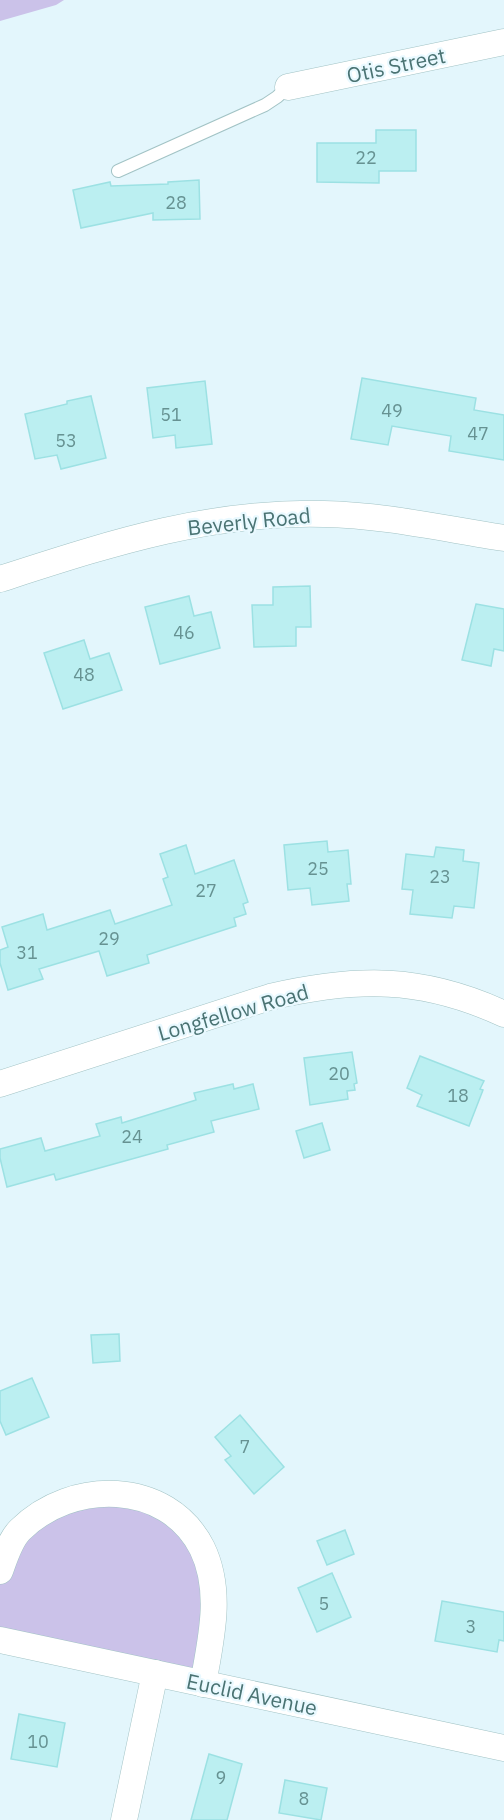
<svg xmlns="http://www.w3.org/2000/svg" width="504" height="1820" font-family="'IBM Plex Sans',sans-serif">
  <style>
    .green { fill: #cbc2e9 }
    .building { fill: #bbeff1; stroke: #9ce1e3; stroke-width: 1.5 }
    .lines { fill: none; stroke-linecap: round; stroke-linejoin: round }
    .service-casing { stroke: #a2c3c5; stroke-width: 14 }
    .minor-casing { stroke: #a2c3c5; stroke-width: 27 }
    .service { stroke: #fff; stroke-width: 12 }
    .minor { stroke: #fff; stroke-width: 26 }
    .labels { text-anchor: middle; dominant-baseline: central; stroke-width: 4.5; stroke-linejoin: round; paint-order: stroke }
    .number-label { font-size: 18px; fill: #669292 }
    .street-label { font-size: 21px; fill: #4a7373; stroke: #e9f9ff }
  </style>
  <rect width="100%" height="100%" fill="#e3f6fc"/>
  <g class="green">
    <path d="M0 0H64L56 5 0 21Z"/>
    <path d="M135 1496 202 1549 203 1684 0 1640V1571L38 1514Z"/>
  </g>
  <g class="building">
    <path d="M376 130H416V171H379V183L317 182V143H376Z"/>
    <path d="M199 180 200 219 153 220V213L81 228 73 190 110 182 111 186 168 184V182Z"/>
    <path d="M362 378 476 398 474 410 504 415V460L449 451 451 436 392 426 388 445 351 439Z"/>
    <path d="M205 381 212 444 176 448 175 435 153 438 147 388Z"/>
    <path d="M91 396 106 458 61 469 57 455 35 459 25 414 67 404V401Z"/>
    <path d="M310 586 311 627H296V646L254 647 252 605H273V587Z"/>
    <path d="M189 596 194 616 211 612 220 648 160 664 145 607Z"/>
    <path d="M476 604 504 609V651L494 649 491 666 462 660Z"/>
    <path d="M84 640 90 659 109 653 122 690 63 709 44 653Z"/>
    <path d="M327 841 328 852 348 850 351 884H347L349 901 312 905 310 888 288 890 284 845Z"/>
    <path d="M186 845 195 874 234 860 248 902 243 904 246 914 234 918 236 926 147 955 149 963 107 976 99 951 39 969 43 979 8 990 0 963V950L8 947 2 927 43 914 47 930 110 910 115 924 172 905 163 879 168 877 160 854Z"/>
    <path d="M436 847 464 850 463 861 479 863 474 908 454 906 452 918 410 914 413 890 402 889 406 854 434 857Z"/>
    <path d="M352 1052 357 1083 354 1084 355 1090 347 1091 348 1099 310 1105 304 1058Z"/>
    <path d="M420 1056 484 1081 480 1089 483 1090 469 1126 417 1106 422 1095 407 1088Z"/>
    <path d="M233 1084 234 1089 253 1084 259 1109 211 1121 214 1132 167 1145 168 1149 56 1180 54 1174 7 1187 0 1158V1149L41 1138 45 1151 100 1136 96 1124 121 1117 122 1123 196 1100 194 1093Z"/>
    <path d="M322 1123 330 1150 304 1158 296 1131Z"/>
    <path d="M119 1334 120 1361 93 1363 91 1335Z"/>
    <path d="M32 1378 49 1417 6 1435 0 1421V1391Z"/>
    <path d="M240 1415 284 1467 254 1494 225 1460 231 1456 215 1437Z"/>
    <path d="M345 1530 354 1554 327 1565 317 1541Z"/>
    <path d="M332 1573 351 1617 317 1632 298 1588Z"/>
    <path d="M442 1601 504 1612V1641L499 1640 497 1652 435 1641Z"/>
    <path d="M19 1714 65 1723 57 1767 11 1759Z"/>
    <path d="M209 1754 242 1764 227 1820H191Z"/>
    <path d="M285 1780 327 1788 321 1820 279 1813Z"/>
  </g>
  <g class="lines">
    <g class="service-casing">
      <path id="service" d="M118 171 265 105 277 97 288 87"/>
    </g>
    <g class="minor-casing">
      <g id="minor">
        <path d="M288 87 504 42"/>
        <path d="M0 579C109 544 207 511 324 514 383 515 445 529 504 538"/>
        <path d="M0 1084 270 997C357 977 422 976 504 1014"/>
        <path d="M0 1571C5 1557 10 1540 20 1530 71 1479 167 1479 202 1548 223 1591 211 1639 203 1684"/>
        <path d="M0 1640 504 1748"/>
        <path d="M124 1820 155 1673"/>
      </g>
    </g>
    <use href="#service" class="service"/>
    <use href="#minor" class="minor"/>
  </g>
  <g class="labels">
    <g class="number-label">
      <text x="366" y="157">22</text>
      <text x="176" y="202">28</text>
      <text x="392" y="410">49</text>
      <text x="171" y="414">51</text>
      <text x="478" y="433">47</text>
      <text x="66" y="440">53</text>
      <text x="184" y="632">46</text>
      <text x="84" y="674">48</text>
      <text x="318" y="868">25</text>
      <text x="440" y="876">23</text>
      <text x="206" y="890">27</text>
      <text x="109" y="938">29</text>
      <text x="27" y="952">31</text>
      <text x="339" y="1073">20</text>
      <text x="458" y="1095">18</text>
      <text x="132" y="1136">24</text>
      <text x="245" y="1446">7</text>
      <text x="324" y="1603">5</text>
      <text x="471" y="1626">3</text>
      <text x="38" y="1741">10</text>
      <text x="221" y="1777">9</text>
      <text x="304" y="1798">8</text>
    </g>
    <g class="street-label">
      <text transform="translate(396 65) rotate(-12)">Otis Street</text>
      <text transform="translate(249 521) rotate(-6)">Beverly Road</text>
      <text transform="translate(233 1012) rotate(-16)">Longfellow Road</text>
      <text transform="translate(252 1694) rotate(12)">Euclid Avenue</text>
    </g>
  </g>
</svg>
